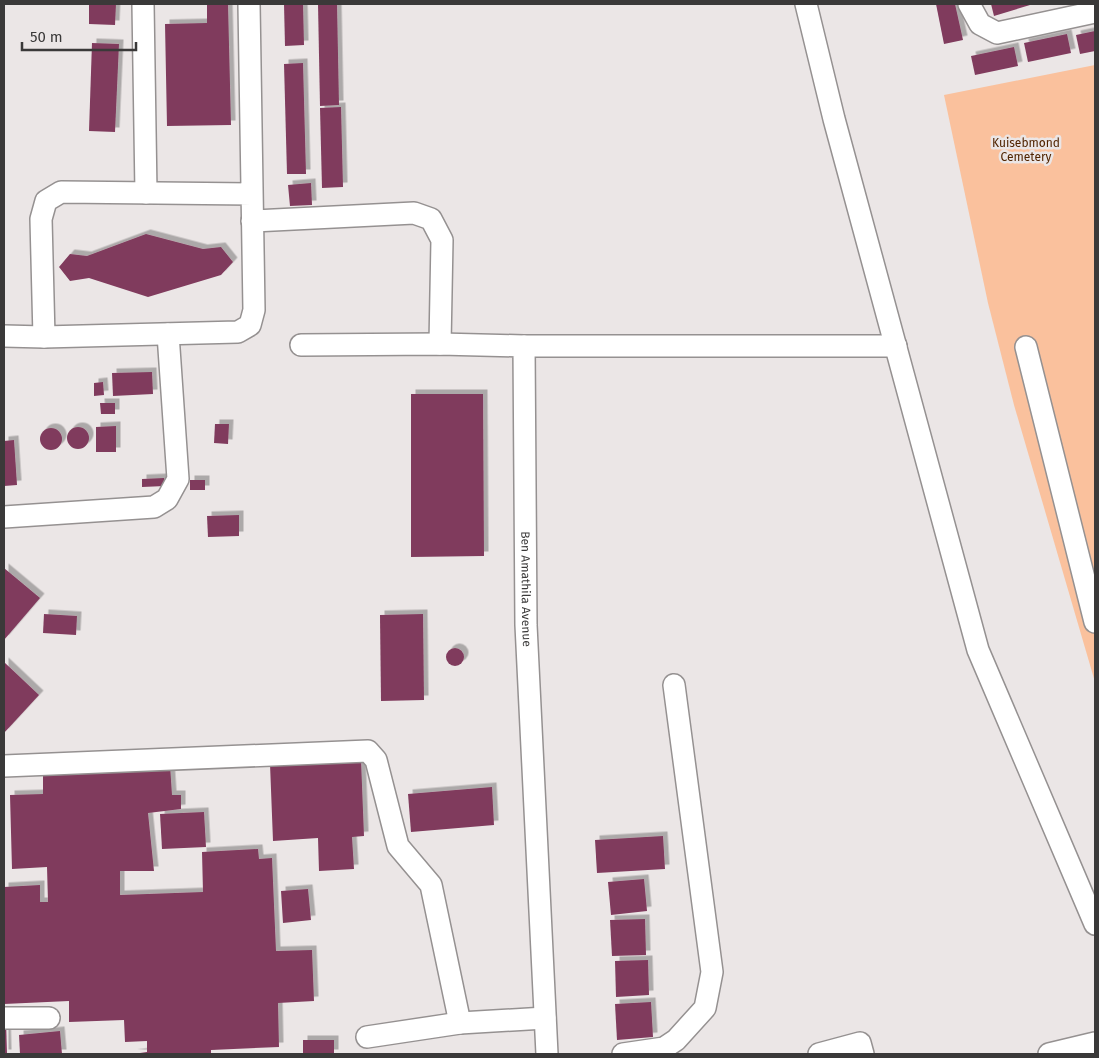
<svg xmlns="http://www.w3.org/2000/svg" width="1099" height="1058" font-family="'Fira Sans',sans-serif">
  <style>
    .green { fill: #fac19d }
    .building { fill: #803b5d; filter: url(#shadow) }
    .lines { fill: none; stroke-linecap: round; stroke-linejoin: round }
    .minor-casing { stroke: #959191; stroke-width: 24 }
    .minor { stroke: #fff; stroke-width: 21 }
    .labels { text-anchor: middle; dominant-baseline: central; stroke-width: 5; stroke-linejoin: round; paint-order: stroke }
    .park-label { font-size: 12px; fill: #502400; stroke: #ebe6e6 }
    .street-label { font-size: 12px; fill: #3a3939; stroke: #ebe6e6 }
  </style>
  <defs>
    <filter id="shadow"><feDropShadow dx="4.5" dy="-4.5" stdDeviation="0" flood-color="#0004"/></filter>
  </defs>
  <rect width="100%" height="100%" fill="#ebe6e6"/>
  <path class="green" d="M1095 65V682L1014 405 988 303 944 95Z"/>
  <g class="building">
    <path d="M89 4H116L115 25 89 24Z"/>
    <path d="M207 4H228L231 125 167 126 165 24 207 23Z"/>
    <path d="M284 4H303L304 45 285 46Z"/>
    <path d="M318 4H337L339 105 320 106Z"/>
    <path d="M936 4H955L963 40 944 44Z"/>
    <path d="M991 4H1030V5L994 16Z"/>
    <path d="M1095 31V51L1080 54 1076 35Z"/>
    <path d="M1067 34 1071 53 1028 62 1024 43Z"/>
    <path d="M92 43 119 44 115 132 89 131Z"/>
    <path d="M1014 47 1018 66 975 75 971 56Z"/>
    <path d="M303 63 306 174H287L284 64Z"/>
    <path d="M341 107 343 187 322 188 320 108Z"/>
    <path d="M311 183 312 205 290 206 288 185Z"/>
    <path d="M146 234 203 249 221 247 233 262 221 275 148 297 89 278 70 281 59 267 70 254 87 256Z"/>
    <path d="M152 372 153 394 113 396 112 373Z"/>
    <path d="M103 382 104 395 94 396V383Z"/>
    <path d="M411 394H483L484 556 411 557Z"/>
    <path d="M100 403H115V414H101Z"/>
    <path d="M215 424H229L228 444 214 443Z"/>
    <path d="M116 426V452H96V427Z"/>
    <circle cx="78" cy="438" r="11"/>
    <circle cx="51" cy="439" r="11"/>
    <path d="M14 440 17 485 4 486V441Z"/>
    <path d="M164 478 165 486 142 487V479Z"/>
    <rect x="190" y="480" width="15" height="10"/>
    <path d="M239 515V536L208 537 207 516Z"/>
    <path d="M4 568 40 598 4 640Z"/>
    <path d="M44 614 77 616 76 635 43 633Z"/>
    <path d="M423 614 424 700 381 701 380 615Z"/>
    <circle cx="455" cy="657" r="9"/>
    <path d="M4 662 39 695 4 733Z"/>
    <path d="M361 760 364 836 352 837 354 869 319 871 318 838 273 841 270 764Z"/>
    <path d="M170 765 172 795H181V809L148 813 154 871H120V895L203 892 202 852 258 849 259 859 272 858 276 951 312 950 314 1001 278 1003 279 1047 211 1050V1054H133L147 1052V1041L125 1042 124 1020 69 1022V1001L4 1004V887L40 885V902H48L47 867 12 869 10 795 43 794V774Z"/>
    <path d="M492 787 494 825 411 832 408 794Z"/>
    <path d="M204 812 206 847 162 849 160 814Z"/>
    <path d="M663 836 665 869 597 873 595 840Z"/>
    <path d="M644 879 647 911 611 915 608 882Z"/>
    <path d="M308 889 311 920 283 923 281 891Z"/>
    <path d="M645 919 646 955 612 956 610 920Z"/>
    <path d="M648 960 649 995 616 997 615 961Z"/>
    <path d="M651 1002 653 1037 617 1040 615 1004Z"/>
    <path d="M4 1020H6L7 1054H4Z"/>
    <path d="M60 1031 62 1054H20L19 1035Z"/>
    <rect x="303" y="1040" width="31" height="14"/>
  </g>
  <g class="lines">
    <g class="minor-casing">
      <g id="minor">
        <path d="M143 4 146 193"/>
        <path d="M249 4 254 310 250 325 238 332 44 337 41 219 46 201 61 192 252 194"/>
        <path d="M806 4 834 119 978 650 1095 924"/>
        <path d="M969 4 980 24 997 33 1095 12"/>
        <path d="M252 221 414 213 431 219 442 240 440 344"/>
        <path d="M4 336 44 337"/>
        <path id="s1" d="M301 345 440 344 524 346 526 625 547 1054"/>
        <path d="M524 346H896"/>
        <path d="M1026 347 1095 622"/>
        <path d="M4 517 154 507 167 499 178 479 168 334"/>
        <path d="M4 766 368 751 376 760 398 846 431 885 460 1023"/>
        <path d="M4 1018H49"/>
        <path d="M367 1037 460 1023 545 1018"/>
        <path d="M623 1054 664 1048 676 1040 705 1008 712 972 674 685"/>
        <path d="M819 1054 860 1043 863 1054"/>
        <path d="M1049 1054 1095 1043"/>
      </g>
    </g>
    <use href="#minor" class="minor"/>
  </g>
  <g class="labels">
    <g class="park-label">
      <text x="1026" y="143">Kuisebmond<tspan x="1026" dy="14">Cemetery</tspan></text>
    </g>
    <g class="street-label">
      <text stroke="none"><textPath href="#s1" startOffset="466">Ben Amathila Avenue</textPath></text>
    </g>
  </g>
  <rect width="1099" height="1058" fill="none" stroke="#3a3939" stroke-width="10"/>
  <path d="M22 42v8h114v-8" fill="none" stroke="#3a3939" stroke-width="2.5"/>
  <text x="30" y="42" font-size="15" fill="#3a3939" stroke="#ebe6e6" stroke-width="4" paint-order="stroke">50 m</text>
</svg>
